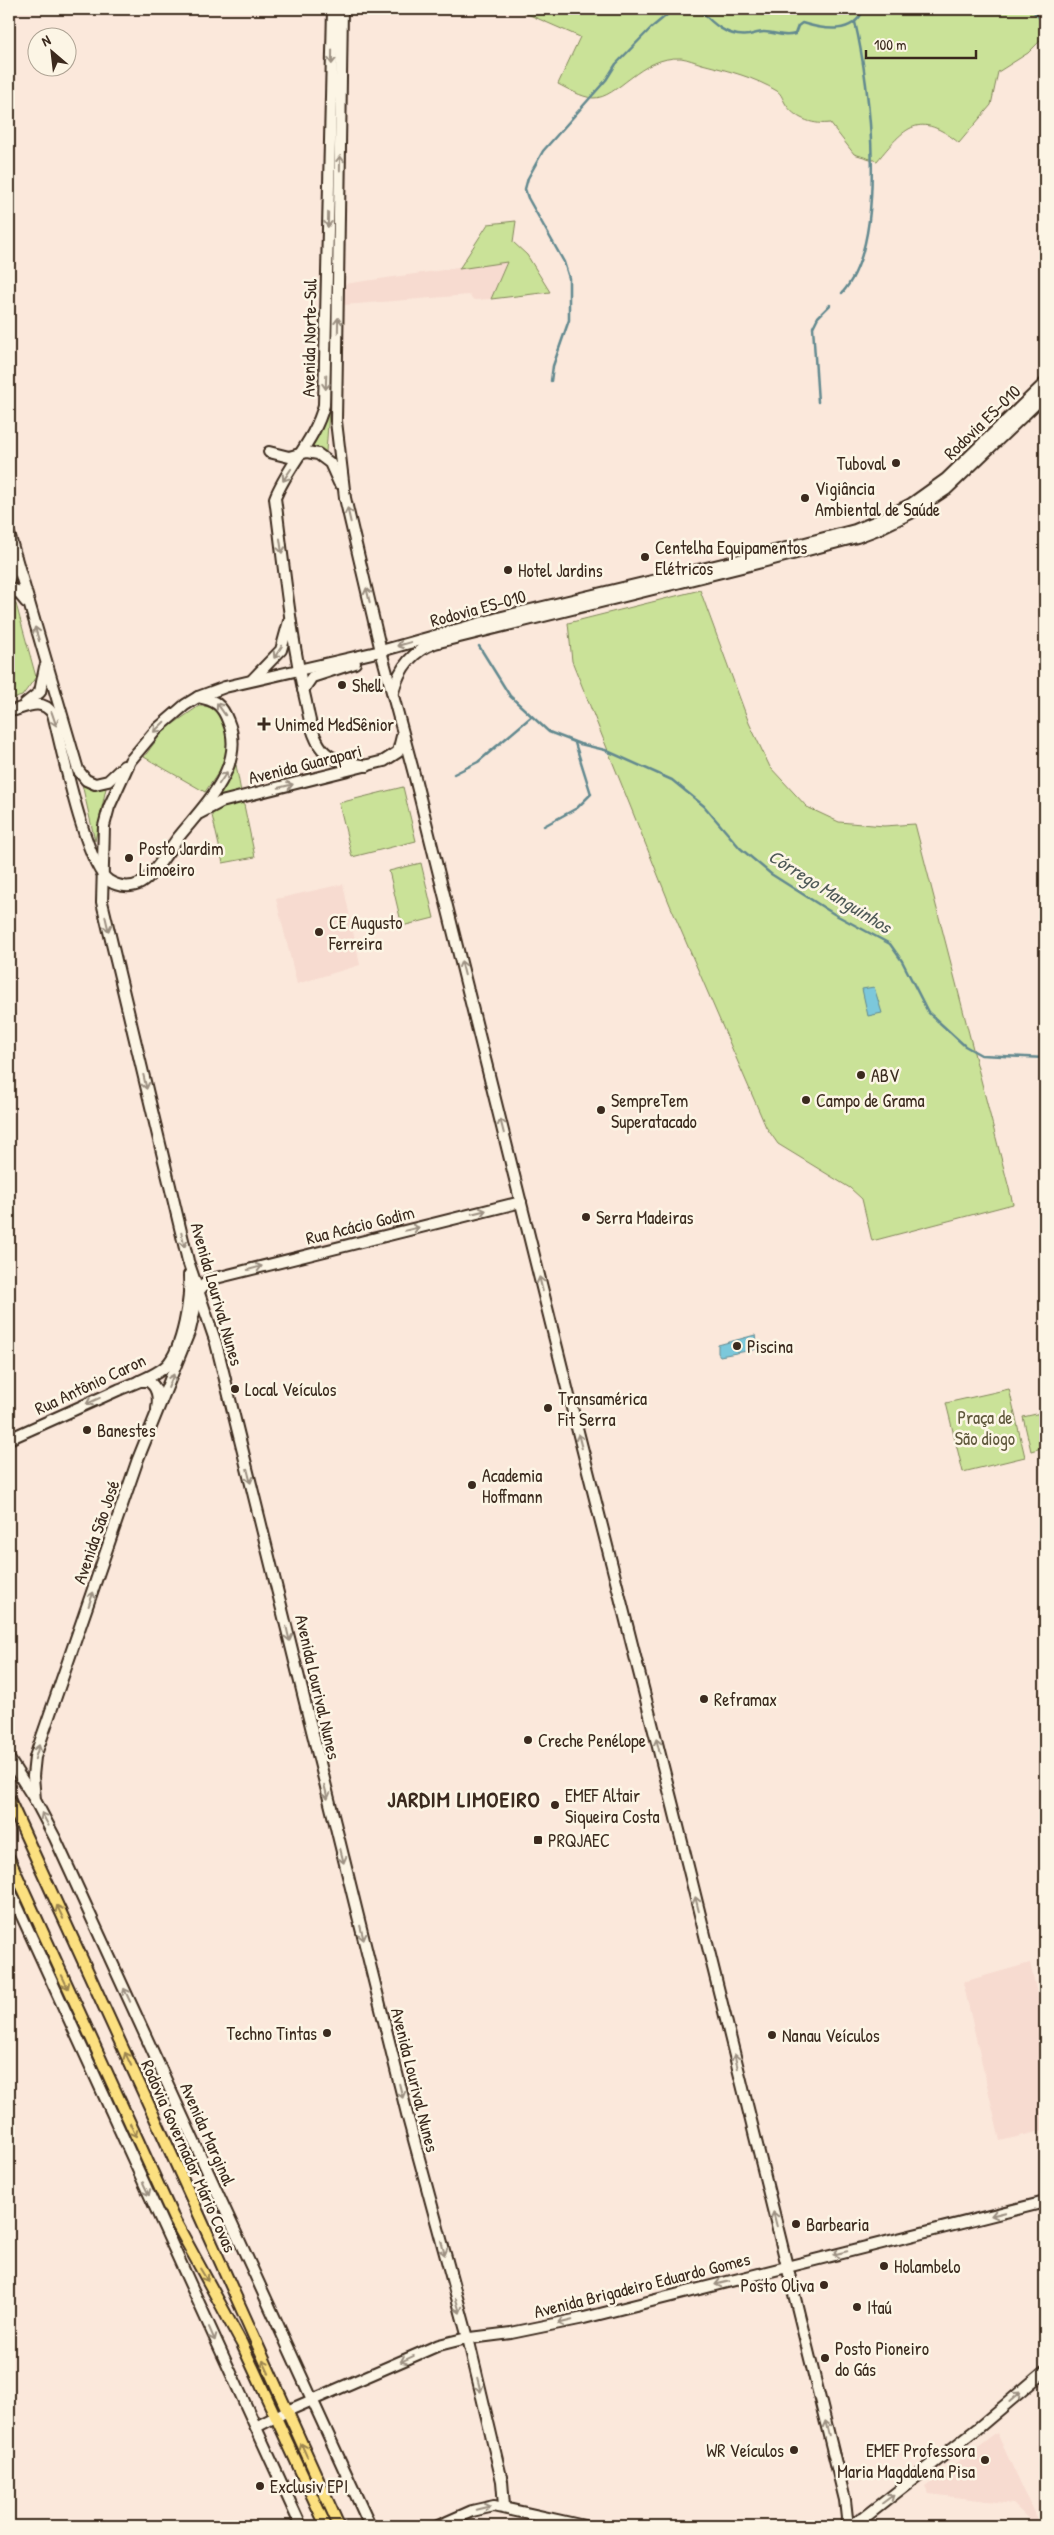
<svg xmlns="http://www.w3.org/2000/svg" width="1054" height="2535" font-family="'Patrick Hand',sans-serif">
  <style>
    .built { fill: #f7dbd0 }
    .green { fill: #cae298; stroke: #82865b }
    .water { fill: #7cc8db; stroke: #62898f }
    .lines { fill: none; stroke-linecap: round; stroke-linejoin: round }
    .stream { stroke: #62898f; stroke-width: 2.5 }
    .secondary-casing { stroke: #3b2a1e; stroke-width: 14 }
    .primary-casing { stroke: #3b2a1e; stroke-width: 14 }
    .secondary { stroke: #fcf5e5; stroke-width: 10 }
    .primary { stroke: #fce080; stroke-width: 10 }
    .oneway { stroke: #9c9082 }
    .oneway2 { stroke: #9c854f }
    .poi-dot { fill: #3b2a1e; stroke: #fcf5e5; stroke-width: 2 }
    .labels { text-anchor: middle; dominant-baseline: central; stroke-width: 5; stroke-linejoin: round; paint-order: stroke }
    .street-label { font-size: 18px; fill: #3b2a1e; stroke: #fcf5e5 }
    .poi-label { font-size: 18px; fill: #3b2a1e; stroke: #fcf5e5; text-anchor: start }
    .park-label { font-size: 18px; fill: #5f583c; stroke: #fcf5e5 }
    .water-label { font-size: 19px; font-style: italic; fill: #4e5957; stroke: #fcf5e5 }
    .district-label { font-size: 22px; font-weight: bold; letter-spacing: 1px; fill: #3b2a1e; stroke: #fcf5e5 }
  </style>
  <rect width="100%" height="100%" fill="#fbe8db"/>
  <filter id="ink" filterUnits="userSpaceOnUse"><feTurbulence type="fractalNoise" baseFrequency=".02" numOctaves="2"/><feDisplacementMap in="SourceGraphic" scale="10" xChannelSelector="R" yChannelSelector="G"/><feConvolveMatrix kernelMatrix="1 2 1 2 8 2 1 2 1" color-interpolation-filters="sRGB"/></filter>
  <g filter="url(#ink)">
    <g class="built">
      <path d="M507 261 491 299 474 300 469 295 344 305V284Z"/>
      <path d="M343 884 360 965 297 984 276 899Z"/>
      <path d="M1030 1963 1045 2029V2130L1000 2141 963 1982Z"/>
      <path d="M997 2433 1040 2526H1036L1013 2504 929 2494 925 2486Z"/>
    </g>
    <g class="green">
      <path d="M516 9H1045V36L1028 53 998 72 991 105 959 143C919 110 905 127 877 161L854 154 830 123C815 125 797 120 787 106 783 101 782 94 777 91 754 77 729 71 702 64 695 62 688 59 681 58 640 56 618 99 593 98 581 97 568 89 558 84L580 37Z"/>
      <path d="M516 221 513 242 527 255 550 292 491 299 507 262 459 269 488 224Z"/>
      <path d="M329 411 326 452 310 447Z"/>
      <path d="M700 590 749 723 770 767 807 807 839 822 884 826 915 824 1013 1204 872 1241 862 1199 850 1188 778 1144 766 1127 670 905 572 661 568 623Z"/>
      <path d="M9 602 16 604 36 677 22 696 9 700Z"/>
      <path d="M199 706C223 704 232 735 227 755 224 767 212 781 205 792L144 757 163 731Z"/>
      <path d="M236 765 241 792 215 797Z"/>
      <path d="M82 784 106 788 95 841Z"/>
      <path d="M403 787 416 841 352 857 339 803Z"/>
      <path d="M238 801 244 805 255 857 223 863 211 811Z"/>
      <path d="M421 863 434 918 402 926 389 871Z"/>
      <path d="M1009 1389 1025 1457 963 1472 946 1403Z"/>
      <path d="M1045 1412V1447L1031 1451 1023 1417Z"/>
    </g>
    <g class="water">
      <path d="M874 987 882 1013 868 1016 862 989Z"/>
      <path d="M755 1335 758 1349 720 1356 718 1353V1345Z"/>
    </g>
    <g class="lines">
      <g class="stream">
        <path d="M699 9C712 23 727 38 749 35 754 34 759 32 764 32 776 32 783 38 795 34L798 26 802 23C825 30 853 35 864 9"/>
        <path d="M1031 9 1045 23"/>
        <path d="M842 293C889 241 870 86 855 22"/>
        <path d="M551 381 553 366 569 320V278L564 262 528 198 525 189 528 178 543 151 606 80 616 64 651 28 674 9"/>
        <path d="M818 402 813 327 818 317 830 305"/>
        <path d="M479 646 510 696 549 732 580 744 605 750 672 780 704 806 740 848 771 874 834 914 890 944 902 961 928 1012 965 1046 981 1055 1045 1058"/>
        <path d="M454 774 478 762 531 717"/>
        <path d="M544 826 577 808 591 794 575 743"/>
      </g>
      <g class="secondary-casing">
        <g id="secondary">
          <path d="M333 9 324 405C315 441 288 465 275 498 284 566 290 635 306 702 309 717 312 736 322 749 332 762 352 763 367 766"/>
          <path d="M342 9 336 421 345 498 381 651 414 774 571 1404 673 1806 845 2500 847 2518 846 2526"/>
          <path d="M269 452 289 457 307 452 318 454 330 463 339 483"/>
          <path d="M9 534 78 770 86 780 95 784 108 781 124 766"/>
          <path d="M9 580 16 558"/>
          <path d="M9 588 17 591 26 602"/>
          <path d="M253 679 281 650 289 621"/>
          <path d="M303 690 312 677 355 663"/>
          <path d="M393 692C399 669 412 651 435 643L754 564 857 537 878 529 911 513 947 489 1045 395"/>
          <path d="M25 704 40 692 45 667"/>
          <path d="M15 710C30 705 43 699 53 714 61 745 86 867 109 881 119 887 131 888 141 883 153 876 169 850 177 839 203 806 247 766 228 721 222 705 215 700 198 697"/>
          <path d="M200 813 221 802 384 761 398 752 402 736"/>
          <path d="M139 1381H148C158 1387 159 1398 157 1409"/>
          <path d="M9 1439C45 1423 81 1407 118 1390 132 1384 154 1377 166 1366 183 1349 191 1298 189 1275"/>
          <path d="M9 1759 35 1800 55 1838 370 2526"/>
          <path d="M35 1800 33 1776 35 1757 138 1459 190 1330 199 1291 208 1280 521 1202"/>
          <path d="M9 1888 301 2526"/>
          <path d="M256 2427 287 2411 439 2345 463 2339 511 2333 584 2318 1045 2202"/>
          <path d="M504 2506 502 2481 468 2338 408 2118 216 1343 188 1261 102 902 104 826 109 807 130 761 156 730 185 705 198 697 225 687 381 651 502 617 752 557 855 530 879 520 911 504 946 479 1045 383"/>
          <path d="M438 2526 472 2511 494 2506 584 2526"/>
          <path d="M848 2526 864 2518 977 2429 1045 2371"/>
        </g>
      </g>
      <g class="primary-casing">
        <g id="primary">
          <path d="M9 1799 196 2208 339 2526"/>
          <path d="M9 1858 173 2217 242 2344 326 2526"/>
        </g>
      </g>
      <use href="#secondary" class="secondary"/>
      <use href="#primary" class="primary"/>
    </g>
    <defs><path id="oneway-shaft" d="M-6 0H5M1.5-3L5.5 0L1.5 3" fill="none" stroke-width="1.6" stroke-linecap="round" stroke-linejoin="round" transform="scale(1.25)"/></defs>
    <g class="oneway">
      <use href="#oneway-shaft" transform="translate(332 57) rotate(91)"/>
      <use href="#oneway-shaft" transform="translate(340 163) rotate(-89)"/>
      <use href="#oneway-shaft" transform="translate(328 220) rotate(91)"/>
      <use href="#oneway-shaft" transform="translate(338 325) rotate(-89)"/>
      <use href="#oneway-shaft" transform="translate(326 382) rotate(92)"/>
      <use href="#oneway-shaft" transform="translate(287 475) rotate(124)"/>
      <use href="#oneway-shaft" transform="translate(349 515) rotate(-103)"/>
      <use href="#oneway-shaft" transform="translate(281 546) rotate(82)"/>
      <use href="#oneway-shaft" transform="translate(368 595) rotate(-103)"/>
      <use href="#oneway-shaft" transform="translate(37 634) rotate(-107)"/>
      <use href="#oneway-shaft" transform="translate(404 644) rotate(164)"/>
      <use href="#oneway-shaft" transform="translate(278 652) rotate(123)"/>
      <use href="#oneway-shaft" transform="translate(221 709) rotate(-125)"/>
      <use href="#oneway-shaft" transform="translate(54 719) rotate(71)"/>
      <use href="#oneway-shaft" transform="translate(159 727) rotate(136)"/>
      <use href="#oneway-shaft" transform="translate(223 778) rotate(-56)"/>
      <use href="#oneway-shaft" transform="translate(286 786) rotate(-13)"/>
      <use href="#oneway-shaft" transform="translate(107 924) rotate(77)"/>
      <use href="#oneway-shaft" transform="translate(463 968) rotate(-104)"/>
      <use href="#oneway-shaft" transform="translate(145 1082) rotate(77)"/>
      <use href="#oneway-shaft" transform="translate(502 1126) rotate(-104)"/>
      <use href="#oneway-shaft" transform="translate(479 1212) rotate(-14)"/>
      <use href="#oneway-shaft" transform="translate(412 1229) rotate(-14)"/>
      <use href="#oneway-shaft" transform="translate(183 1240) rotate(77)"/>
      <use href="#oneway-shaft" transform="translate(255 1268) rotate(-15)"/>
      <use href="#oneway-shaft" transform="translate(541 1284) rotate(-104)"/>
      <use href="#oneway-shaft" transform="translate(171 1381) rotate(-68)"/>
      <use href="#oneway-shaft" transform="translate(93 1401) rotate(156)"/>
      <use href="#oneway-shaft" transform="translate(580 1441) rotate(-104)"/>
      <use href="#oneway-shaft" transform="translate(249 1476) rotate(76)"/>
      <use href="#oneway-shaft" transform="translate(91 1599) rotate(-71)"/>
      <use href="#oneway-shaft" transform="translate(288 1634) rotate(77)"/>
      <use href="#oneway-shaft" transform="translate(658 1746) rotate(-104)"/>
      <use href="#oneway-shaft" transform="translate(37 1752) rotate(-73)"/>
      <use href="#oneway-shaft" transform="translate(326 1792) rotate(76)"/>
      <use href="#oneway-shaft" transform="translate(45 1819) rotate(-118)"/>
      <use href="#oneway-shaft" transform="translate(342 1856) rotate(76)"/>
      <use href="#oneway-shaft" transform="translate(697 1904) rotate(-104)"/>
      <use href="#oneway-shaft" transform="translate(362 1933) rotate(76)"/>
      <use href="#oneway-shaft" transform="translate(127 1995) rotate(-115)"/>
      <use href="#oneway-shaft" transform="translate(736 2061) rotate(-104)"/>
      <use href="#oneway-shaft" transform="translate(401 2091) rotate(76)"/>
      <use href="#oneway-shaft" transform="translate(146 2189) rotate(65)"/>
      <use href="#oneway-shaft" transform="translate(998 2214) rotate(166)"/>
      <use href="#oneway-shaft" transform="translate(775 2219) rotate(-104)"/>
      <use href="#oneway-shaft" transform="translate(443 2248) rotate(75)"/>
      <use href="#oneway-shaft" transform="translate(840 2253) rotate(166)"/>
      <use href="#oneway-shaft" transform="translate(722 2283) rotate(166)"/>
      <use href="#oneway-shaft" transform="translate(458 2306) rotate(74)"/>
      <use href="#oneway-shaft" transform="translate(565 2322) rotate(167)"/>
      <use href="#oneway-shaft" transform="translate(212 2334) rotate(66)"/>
      <use href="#oneway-shaft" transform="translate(407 2359) rotate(156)"/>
      <use href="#oneway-shaft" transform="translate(479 2385) rotate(76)"/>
      <use href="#oneway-shaft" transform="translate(1015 2397) rotate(-41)"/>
      <use href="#oneway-shaft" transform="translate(827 2428) rotate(-104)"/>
      <use href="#oneway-shaft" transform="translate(888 2499) rotate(-37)"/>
      <use href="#oneway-shaft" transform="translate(483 2508) rotate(-13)"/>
    </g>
    <g class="oneway2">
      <use href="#oneway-shaft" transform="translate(60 1912) rotate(-115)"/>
      <use href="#oneway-shaft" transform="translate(65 1982) rotate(65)"/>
      <use href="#oneway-shaft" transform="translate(128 2059) rotate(-115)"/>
      <use href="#oneway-shaft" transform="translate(133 2130) rotate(65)"/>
      <use href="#oneway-shaft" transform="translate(204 2275) rotate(59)"/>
      <use href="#oneway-shaft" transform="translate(266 2367) rotate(-115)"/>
      <use href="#oneway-shaft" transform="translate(304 2450) rotate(-114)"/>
    </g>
  </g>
  <g class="poi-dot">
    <circle cx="896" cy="463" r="5"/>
    <circle cx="805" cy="498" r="5"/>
    <circle cx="645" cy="557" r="5"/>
    <circle cx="508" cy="570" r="5"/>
    <circle cx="342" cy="685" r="5"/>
    <path d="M261.5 716.5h5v5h5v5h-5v5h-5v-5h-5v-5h5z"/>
    <circle cx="129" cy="858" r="5"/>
    <circle cx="319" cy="932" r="5"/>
    <circle cx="861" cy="1075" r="5"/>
    <circle cx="806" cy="1100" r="5"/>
    <circle cx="601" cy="1110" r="5"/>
    <circle cx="586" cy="1217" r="5"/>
    <circle cx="737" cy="1346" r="5"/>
    <circle cx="235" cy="1389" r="5"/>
    <circle cx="548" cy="1408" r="5"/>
    <circle cx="87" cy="1430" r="5"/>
    <circle cx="472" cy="1485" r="5"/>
    <circle cx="704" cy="1699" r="5"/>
    <circle cx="528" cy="1740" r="5"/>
    <circle cx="555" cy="1805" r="5"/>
    <rect x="533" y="1835" width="10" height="10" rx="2.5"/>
    <circle cx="327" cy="2033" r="5"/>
    <circle cx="772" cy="2035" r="5"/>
    <circle cx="796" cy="2224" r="5"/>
    <circle cx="884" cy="2266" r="5"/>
    <circle cx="824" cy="2285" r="5"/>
    <circle cx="857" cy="2307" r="5"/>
    <circle cx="825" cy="2358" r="5"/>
    <circle cx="794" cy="2450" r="5"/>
    <circle cx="985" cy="2460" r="5"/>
    <circle cx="260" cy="2486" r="5"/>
  </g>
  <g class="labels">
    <g class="street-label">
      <text transform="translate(309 338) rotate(-89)">Avenida Norte-Sul</text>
      <text transform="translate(982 422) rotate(-44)">Rodovia ES-010</text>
      <text transform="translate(478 608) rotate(-15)">Rodovia ES-010</text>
      <text transform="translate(305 764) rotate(-14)">Avenida Guarapari</text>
      <text transform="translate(360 1225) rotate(-14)">Rua Acácio Godim</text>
      <text transform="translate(217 1294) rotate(74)">Avenida Lourival Nunes</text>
      <text transform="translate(90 1384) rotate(-25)">Rua Antônio Caron</text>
      <text transform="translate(96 1532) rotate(-71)">Avenida São José</text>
      <text transform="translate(318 1687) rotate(77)">Avenida Lourival Nunes</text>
      <text transform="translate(415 2080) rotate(76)">Avenida Lourival Nunes</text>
      <text transform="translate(208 2134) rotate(66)">Avenida Marginal</text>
      <text transform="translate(189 2156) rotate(66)">Rodovia Governador Mário Covas</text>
      <text transform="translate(642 2285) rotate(-14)">Avenida Brigadeiro Eduardo Gomes</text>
    </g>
    <g class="poi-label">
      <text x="886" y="463" text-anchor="end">Tuboval</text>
      <text x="815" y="488">Vigiância<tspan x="815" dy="21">Ambiental de Saúde</tspan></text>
      <text x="655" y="547">Centelha Equipamentos<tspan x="655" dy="21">Elétricos</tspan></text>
      <text x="518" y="570">Hotel Jardins</text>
      <text x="352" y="685">Shell</text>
      <text x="275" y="724">Unimed MedSênior</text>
      <text x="139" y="848">Posto Jardim<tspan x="139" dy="21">Limoeiro</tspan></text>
      <text x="329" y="922">CE Augusto<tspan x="329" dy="21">Ferreira</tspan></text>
      <text x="871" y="1075">ABV</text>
      <text x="611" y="1100">SempreTem<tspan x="611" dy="21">Superatacado</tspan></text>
      <text x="816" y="1100">Campo de Grama</text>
      <text x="596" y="1217">Serra Madeiras</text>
      <text x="747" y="1346">Piscina</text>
      <text x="245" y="1389">Local Veículos</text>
      <text x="558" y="1398">Transamérica<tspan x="558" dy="21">Fit Serra</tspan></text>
      <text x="97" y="1430">Banestes</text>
      <text x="482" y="1475">Academia<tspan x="482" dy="21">Hoffmann</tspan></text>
      <text x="714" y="1699">Reframax</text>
      <text x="538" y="1740">Creche Penélope</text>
      <text x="565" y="1795">EMEF Altair<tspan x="565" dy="21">Siqueira Costa</tspan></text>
      <text x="548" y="1840">PRQJAEC</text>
      <text x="317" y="2033" text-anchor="end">Techno Tintas</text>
      <text x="782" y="2035">Nanau Veículos</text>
      <text x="806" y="2224">Barbearia</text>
      <text x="894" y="2266">Holambelo</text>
      <text x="814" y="2285" text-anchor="end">Posto Oliva</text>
      <text x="867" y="2307">Itaú</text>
      <text x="835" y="2348">Posto Pioneiro<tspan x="835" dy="21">do Gás</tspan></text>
      <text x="784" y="2450" text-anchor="end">WR Veículos</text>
      <text x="975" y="2450" text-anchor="end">EMEF Professora<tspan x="975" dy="21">Maria Magdalena Pisa</tspan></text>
      <text x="270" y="2486">Exclusiv EPI</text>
    </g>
    <g class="park-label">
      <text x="985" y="1417">Praça de<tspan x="985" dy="21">São diogo</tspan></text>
    </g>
    <g class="water-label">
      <text transform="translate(830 891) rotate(32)">Córrego Manguinhos</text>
    </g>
    <g class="district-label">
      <text x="464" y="1799">JARDIM LIMOEIRO</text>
    </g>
  </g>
  <rect width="1054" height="2535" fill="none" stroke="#fcf5e5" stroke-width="30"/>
  <rect x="15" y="15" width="1024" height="2505" fill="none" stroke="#3b2a1e" stroke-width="2" filter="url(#ink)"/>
  <g transform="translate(52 52) rotate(332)"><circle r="24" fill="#fcf5e5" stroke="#afa495"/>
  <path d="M0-4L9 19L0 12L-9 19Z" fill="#3b2a1e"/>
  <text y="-8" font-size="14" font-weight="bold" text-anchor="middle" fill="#3b2a1e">N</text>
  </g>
  <path d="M866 50v8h110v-8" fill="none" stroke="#3b2a1e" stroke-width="2.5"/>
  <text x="874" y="50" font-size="15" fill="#3b2a1e" stroke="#fcf5e5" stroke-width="4" paint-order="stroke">100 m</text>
</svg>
